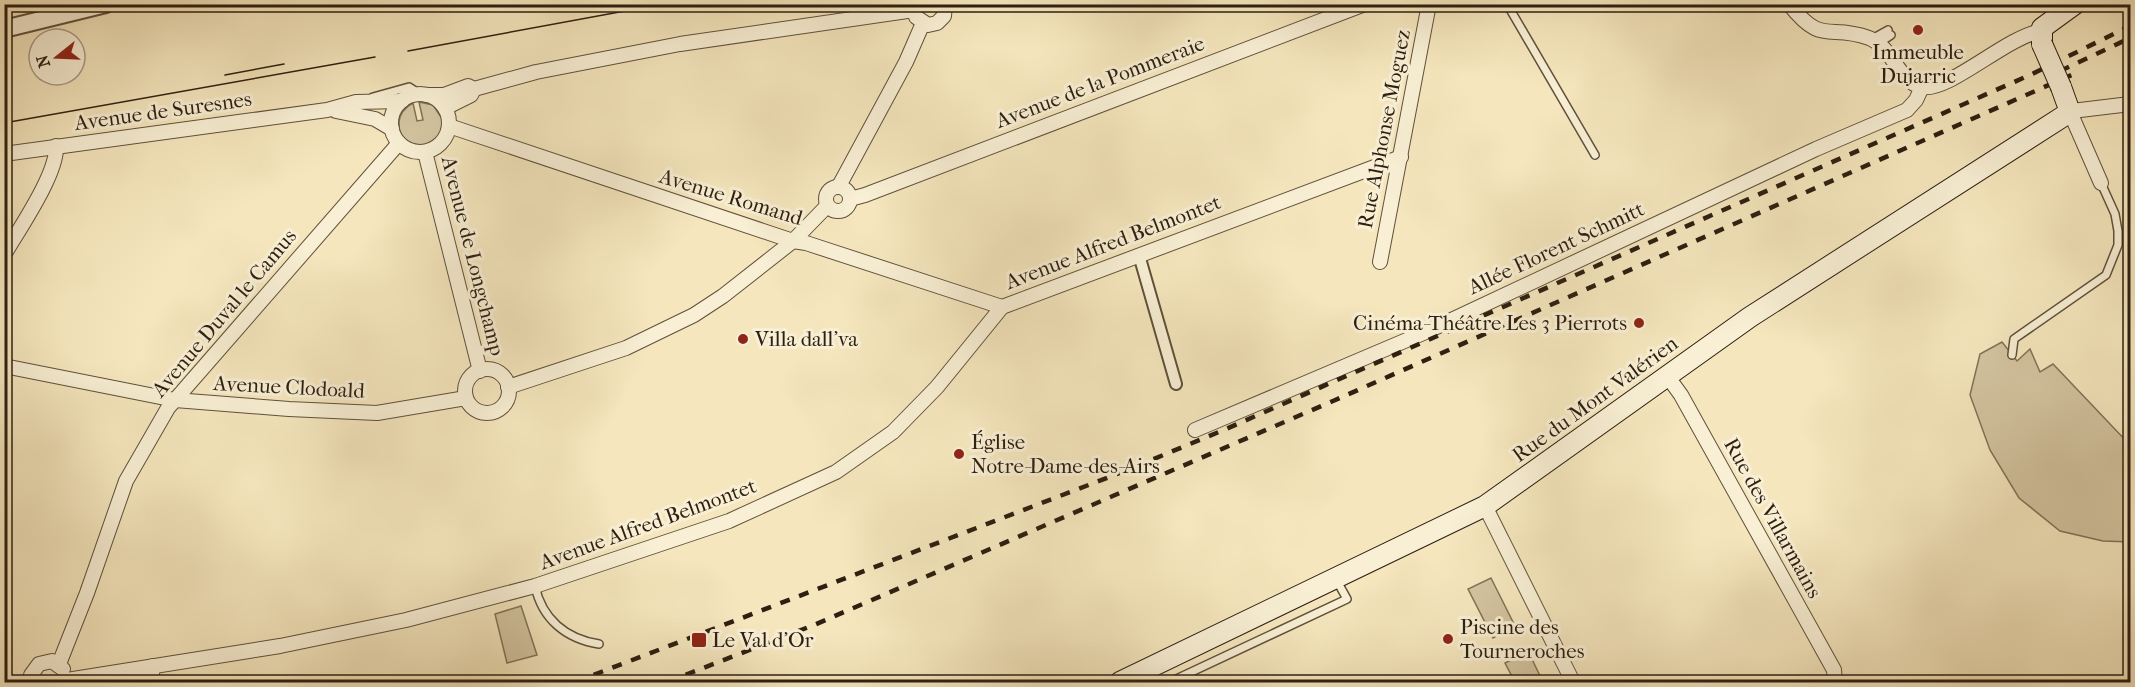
<svg xmlns="http://www.w3.org/2000/svg" width="2135" height="687" font-family="'IM FELL French Canon',serif">
  <style>
    .green { fill: #d3c4a0; stroke: #807258; stroke-width: 1.5 }
    .lines { fill: none; stroke-linecap: round; stroke-linejoin: round }
    .service-casing { stroke: #5f513c; stroke-width: 10 }
    .pedestrian-casing { stroke: #5f513c; stroke-width: 14 }
    .minor-casing { stroke: #5f513c; stroke-width: 16 }
    .tertiary-casing { stroke: #5f513c; stroke-width: 20 }
    .secondary-casing { stroke: #2d1f11; stroke-width: 22 }
    .service { stroke: #f8efd4; stroke-width: 7 }
    .pedestrian { stroke: #f8efd4; stroke-width: 10 }
    .minor { stroke: #f8efd4; stroke-width: 14 }
    .tertiary { stroke: #f8efd4; stroke-width: 16 }
    .secondary { stroke: #f8efd4; stroke-width: 20 }
    .tram { stroke: #2d1f11; stroke-width: 1.5 }
    .rail { stroke: #2d1f11; stroke-width: 4.5; stroke-dasharray: 10 10; stroke-linecap: butt }
    .secondary-bridge-casing { stroke: #2d1f11; stroke-width: 22; stroke-linecap: butt }
    .secondary-bridge { stroke: #f8efd4; stroke-width: 20 }
    .poi-dot { fill: #8f2418; stroke: #f8efd4; stroke-width: 2 }
    .labels { text-anchor: middle; dominant-baseline: central; stroke-width: 6; stroke-linejoin: round; paint-order: stroke }
    .poi-label { font-size: 21px; fill: #2d1f11; stroke: #f8efd4; text-anchor: start }
    .street-label { font-size: 21px; fill: #2d1f11; stroke: #f8efd4 }
  </style>
  <rect width="100%" height="100%" fill="#f5e6bd"/>
  <filter id="stains"><feTurbulence type="fractalNoise" baseFrequency=".00333" numOctaves="4"/><feColorMatrix values="0 0 0 0 .2 0 0 0 0 .09 0 0 0 0 .02 0 0 0 .5 -.17"/></filter>
  <radialGradient id="worn" r=".72"><stop offset=".6" stop-color="#630" stop-opacity="0"/><stop offset="1" stop-color="#630" stop-opacity=".3"/></radialGradient>
  <g class="green">
    <path d="M419 102 433 105 443 120 440 135 425 146 409 143C394 131 396 112 413 103L417 121 423 120Z"/>
    <path d="M2002 342 2017 361 2030 349 2040 372 2053 364 2130 445V542L2103 541 2060 531 2019 498 1990 450 1970 395 1980 354Z"/>
    <path d="M1491 578 1515 626 1493 638 1468 589Z"/>
    <path d="M521 606 537 655 507 663 495 614Z"/>
    <path d="M1528 651 1543 682H1515L1505 663Z"/>
  </g>
  <g class="lines">
    <g class="service-casing">
      <g id="service">
        <path d="M1507 4 1595 155"/>
        <path d="M1872 39 1888 30"/>
        <path d="M1879 43 1891 35"/>
        <path d="M373 97 409 87 420 94"/>
        <path d="M2012 355 2014 339 2106 275 2118 245V231L2115 214 2101 183"/>
        <path d="M535 586C542 619 566 639 599 644"/>
        <path d="M1151 669 1158 682"/>
        <path d="M1170 682 1347 599 1337 581"/>
      </g>
    </g>
    <g class="pedestrian-casing">
      <path id="pedestrian" d="M1139 255 1176 384"/>
    </g>
    <g class="minor-casing">
      <g id="minor">
        <path d="M1789 4C1823 47 1828 23 1869 38 1893 47 1898 82 1922 87 1949 92 2006 37 2041 31"/>
        <path d="M916 17 928 25 937 23 944 16 945 4"/>
        <circle cx="420" cy="123" r="29"/>
        <path d="M427 95H444L468 86 474 89 536 72 680 44 914 10"/>
        <path d="M445 108 471 95 474 89"/>
        <path d="M336 111 375 119 392 129"/>
        <path d="M2072 111 2130 104"/>
        <path d="M2070 112 2101 183"/>
        <path d="M449 126 793 241 806 243 1002 307"/>
        <path d="M425 152 480 371"/>
        <path d="M4 154 327 110 356 102 402 101"/>
        <path d="M839 186 906 62 923 23"/>
        <circle cx="838" cy="199" r="12"/>
        <path d="M850 199 865 195 1365 4"/>
        <path d="M4 255C19 229 58 173 56 146"/>
        <path d="M1380 262 1429 4"/>
        <path d="M4 366 175 400 289 409 377 413 466 398"/>
        <circle cx="487" cy="391" r="22"/>
        <path d="M1668 377 1681 395 1834 670 1835 682"/>
        <path d="M508 387 626 348 694 315 723 296 793 241 827 206"/>
        <path d="M1195 430 1428 331 1816 149 1907 110 1916 100 1922 87"/>
        <path d="M1485 506 1573 682"/>
        <path d="M59 664 87 593 126 481 168 408 399 143"/>
        <path d="M67 680 280 646 406 620 535 586 729 521 836 472 893 432 937 387 1002 307 1401 157"/>
        <path d="M31 682V675L39 664 52 661 63 669"/>
        <path d="M151 682 153 666"/>
      </g>
    </g>
    <g class="tertiary-casing">
      <path id="tertiary" d="M4 29 106 4"/>
    </g>
    <g class="secondary-casing">
      <g id="secondary">
        <path d="M2042 44V28L2075 4"/>
        <path d="M1120 682 1485 506 1750 317 2070 112 2061 87"/>
      </g>
    </g>
    <use href="#service" class="service"/>
    <use href="#pedestrian" class="pedestrian"/>
    <use href="#minor" class="minor"/>
    <use href="#tertiary" class="tertiary"/>
    <use href="#secondary" class="secondary"/>
    <g class="tram">
      <path d="M408 51 663 4"/>
      <path d="M225 75 284 64"/>
      <path d="M4 123 375 57"/>
    </g>
    <g class="rail">
      <path d="M2060 71 2130 38"/>
      <path d="M575 682 1125 471 1226 429 2030 75 2130 26"/>
      <path d="M667 682 814 625 1333 401 2076 73"/>
    </g>
    <g class="secondary-bridge-casing">
      <path id="secondary-bridge" d="M2042 44 2061 87"/>
    </g>
    <use href="#secondary-bridge" class="secondary-bridge"/>
  </g>
  <g class="poi-dot">
    <circle cx="1918" cy="30" r="6"/>
    <circle cx="1639" cy="323" r="6"/>
    <circle cx="743" cy="339" r="6"/>
    <circle cx="959" cy="454" r="6"/>
    <circle cx="1448" cy="639" r="6"/>
    <rect x="691" y="632" width="16" height="16" rx="3"/>
  </g>
  <g class="labels">
    <g class="poi-label">
      <text x="1918" y="52" text-anchor="middle">Immeuble<tspan x="1918" dy="24">Dujarric</tspan></text>
      <text x="1627" y="323" text-anchor="end">Cinéma-Théâtre Les 3 Pierrots</text>
      <text x="755" y="339">Villa dall’va</text>
      <text x="971" y="442">Église<tspan x="971" dy="24">Notre-Dame-des-Airs</tspan></text>
      <text x="1460" y="627">Piscine des<tspan x="1460" dy="24">Tourneroches</tspan></text>
      <text x="712" y="640">Le Val d'Or</text>
    </g>
    <g class="street-label">
      <text transform="translate(1100 82) rotate(-21)">Avenue de la Pommeraie</text>
      <text transform="translate(163 111) rotate(-8)">Avenue de Suresnes</text>
      <text transform="translate(1384 129) rotate(-79)">Rue Alphonse Moguez</text>
      <text transform="translate(731 197) rotate(17)">Avenue Romand</text>
      <text transform="translate(1113 242) rotate(-21)">Avenue Alfred Belmontet</text>
      <text transform="translate(1556 248) rotate(-25)">Allée Florent Schmitt</text>
      <text transform="translate(473 256) rotate(76)">Avenue de Longchamp</text>
      <text transform="translate(224 313) rotate(-50)">Avenue Duval le Camus</text>
      <text transform="translate(289 387) rotate(3)">Avenue Clodoald</text>
      <text transform="translate(1595 399) rotate(-36)">Rue du Mont Valérien</text>
      <text transform="translate(1773 518) rotate(61)">Rue des Villarmains</text>
      <text transform="translate(648 524) rotate(-20)">Avenue Alfred Belmontet</text>
    </g>
  </g>
  <rect width="2135" height="687" fill="none" stroke="#f5e6bd" stroke-width="24"/>
  <rect x="6" y="6" width="2123" height="675" fill="none" stroke="#2d1f11" stroke-width="3"/>
  <rect x="12" y="12" width="2111" height="663" fill="none" stroke="#2d1f11" stroke-width="1.5"/>
  <g transform="translate(57 57) rotate(252)"><circle r="28" fill="#f8efd4" stroke="#a79c86" stroke-width="1.5"/>
  <path d="M0-4.5L10 22L0 15L-10 22Z" fill="#8f2418"/>
  <text y="-9" font-size="16" font-weight="bold" text-anchor="middle" fill="#2d1f11">N</text>
  </g>
  <rect width="100%" height="100%" filter="url(#stains)"/>
  <rect width="100%" height="100%" fill="url(#worn)"/>
</svg>
